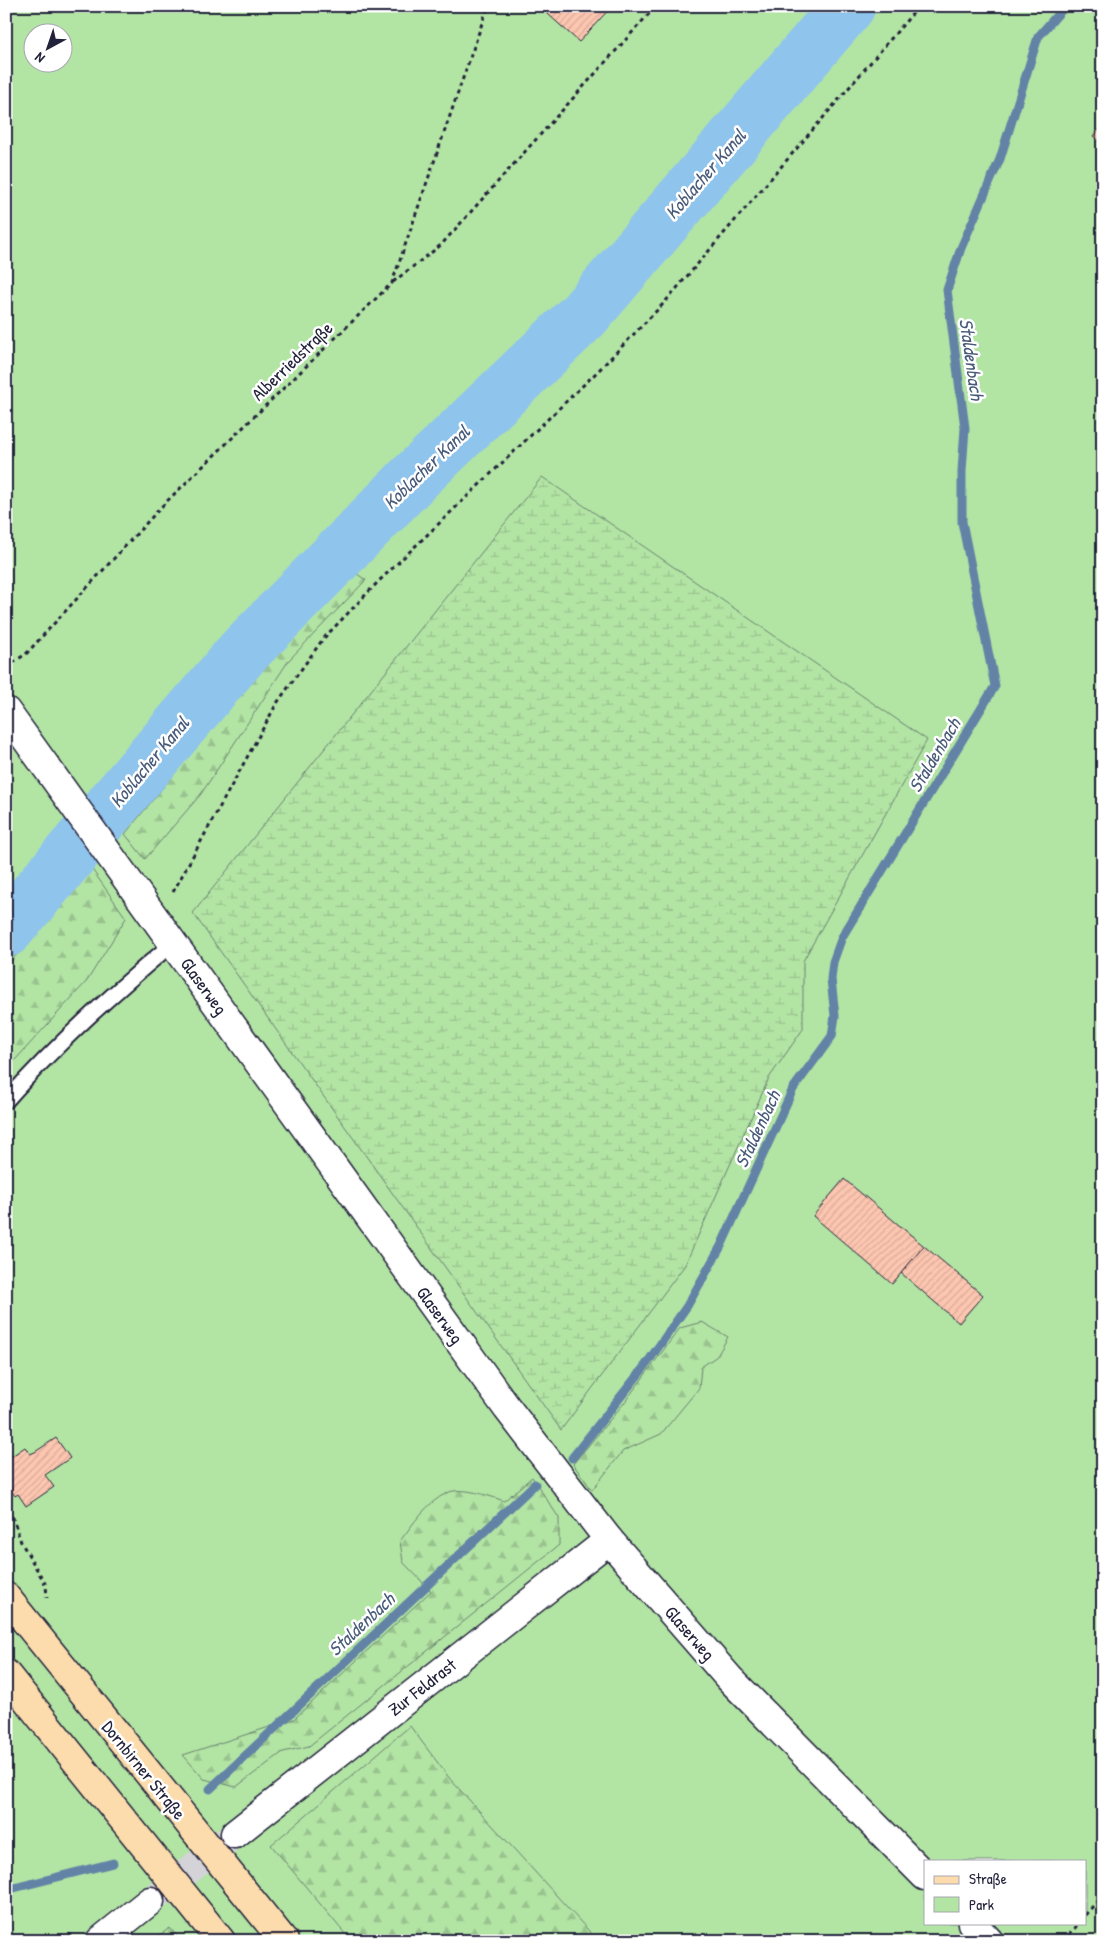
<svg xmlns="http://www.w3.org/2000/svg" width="1109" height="1947" font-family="'Patrick Hand',sans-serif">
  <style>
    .green { fill: #b2e4a4; stroke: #6a8370; fill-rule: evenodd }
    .forest { fill: url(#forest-firs); stroke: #6a8370 }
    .wetland { fill: url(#wetland-marsh); stroke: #6a8370 }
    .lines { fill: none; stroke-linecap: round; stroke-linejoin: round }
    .stream { stroke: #6383a6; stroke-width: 9 }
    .river { stroke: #8fc4ed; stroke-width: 55 }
    .building { fill: url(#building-hatch); stroke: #22223b }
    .minor-tunnel { stroke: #d3d3d8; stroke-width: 28; stroke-dasharray: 28 14; stroke-linecap: butt }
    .service-casing { stroke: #22223b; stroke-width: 18 }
    .minor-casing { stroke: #22223b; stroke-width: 31 }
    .primary-casing { stroke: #22223b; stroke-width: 31 }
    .path { stroke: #22223b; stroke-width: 3; stroke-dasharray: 4 4; stroke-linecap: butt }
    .service { stroke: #fff; stroke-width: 14 }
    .minor { stroke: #fff; stroke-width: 28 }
    .primary { stroke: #fcdcac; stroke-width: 28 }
    .labels { text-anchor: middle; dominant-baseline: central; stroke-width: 5; stroke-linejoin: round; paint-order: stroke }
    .street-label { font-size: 18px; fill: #22223b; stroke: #fff }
    .water-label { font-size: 19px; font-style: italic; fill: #485b79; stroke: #fff }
  </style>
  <defs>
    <pattern id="forest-firs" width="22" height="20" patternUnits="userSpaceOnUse" patternTransform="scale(1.25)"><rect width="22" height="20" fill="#b2e4a4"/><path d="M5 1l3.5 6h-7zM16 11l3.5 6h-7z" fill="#99c38e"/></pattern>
    <pattern id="wetland-marsh" width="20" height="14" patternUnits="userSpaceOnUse" patternTransform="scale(1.25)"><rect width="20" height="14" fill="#b2e4a4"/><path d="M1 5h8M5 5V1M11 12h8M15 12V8" fill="none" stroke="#99c38e"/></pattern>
    <pattern id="building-hatch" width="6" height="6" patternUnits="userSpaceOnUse" patternTransform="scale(1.25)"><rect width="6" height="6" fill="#fdc6b0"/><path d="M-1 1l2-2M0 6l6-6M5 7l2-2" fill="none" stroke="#d9aa98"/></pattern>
  </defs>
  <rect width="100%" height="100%" fill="#fff"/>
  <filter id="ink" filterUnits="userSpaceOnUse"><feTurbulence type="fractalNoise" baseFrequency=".02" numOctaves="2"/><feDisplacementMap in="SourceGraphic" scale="10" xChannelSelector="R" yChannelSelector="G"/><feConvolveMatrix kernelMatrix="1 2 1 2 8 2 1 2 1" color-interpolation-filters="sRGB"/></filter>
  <g filter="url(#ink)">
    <path class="green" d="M6 6H1103V1941H6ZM32 32H62V62H32ZM925 1861H1085V1923H925Z"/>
    <g class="forest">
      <path d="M351 570 366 580 289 660 201 794 145 859 125 834 260 669Z"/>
      <path d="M91 868 126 918 87 981 6 1070V967Z"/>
      <path d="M702 1322 728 1337 717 1356 701 1367 699 1388 661 1434 623 1451 592 1490 573 1464 624 1403 680 1328Z"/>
      <path d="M532 1477 559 1518V1545L309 1746 283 1752 236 1787 204 1779 183 1755 294 1719 431 1591 403 1562 400 1541C413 1524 427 1502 447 1493 461 1486 490 1496 504 1501Z"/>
      <path d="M410 1726 450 1779 598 1941H351L271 1845Z"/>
      <path d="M170 1928 181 1941H151Z"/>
    </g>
    <path class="wetland" d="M542 477 927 740 803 961V1029L769 1078 685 1265 561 1430 193 913Z"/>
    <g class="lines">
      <g class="stream">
        <path d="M572 1458 645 1366 687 1306 721 1246 793 1089 832 1036 835 1016 831 979 833 962 842 937 995 686 962 522V471L965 428 947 290 961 248 1000 159 1038 37 1065 6"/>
        <path d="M210 1789 535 1484"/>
        <path d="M6 1890 113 1863"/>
      </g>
      <path class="river" d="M6 930 243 652 412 480 584 315 848 6"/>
    </g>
    <g class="building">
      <path d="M539 6H612L579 42Z"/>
      <path d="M1103 125V144L1093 136Z"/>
      <path d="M844 1179 924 1246 892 1284 813 1216Z"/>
      <path d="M924 1246 983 1295 959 1323 901 1273Z"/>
      <path d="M56 1438 70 1458 45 1475 54 1487 26 1506 18 1494 15 1496 6 1484V1460L25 1447 30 1454 35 1452Z"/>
    </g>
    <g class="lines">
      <path class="minor-tunnel" d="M150 1901 235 1834"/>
      <g class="service-casing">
        <path id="service" d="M6 1101C57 1043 114 992 173 943"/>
      </g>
      <g class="minor-casing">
        <g id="minor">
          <path d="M6 711 507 1408 609 1540 729 1678 925 1876"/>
          <path d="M235 1834 609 1540"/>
          <path d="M972 1923 989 1941"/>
          <path d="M100 1941 150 1901"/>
        </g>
      </g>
      <g class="primary-casing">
        <g id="primary">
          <path d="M6 1597 284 1941"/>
          <path d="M6 1674 221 1941"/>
        </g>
      </g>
      <g class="path">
        <path d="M393 282 441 245 656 6"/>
        <path d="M6 667 26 654 163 505 392 283 488 6"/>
        <path d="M173 892 277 703 323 639 379 581 598 371 665 302 919 6"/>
        <path d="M6 1511 13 1518 21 1542 46 1585 47 1598"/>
        <path d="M1085 1915 1103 1895"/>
        <path d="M64 1941 71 1934"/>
        <path d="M1064 1941 1079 1923"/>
      </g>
      <use href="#service" class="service"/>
      <use href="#minor" class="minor"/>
      <use href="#primary" class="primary"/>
    </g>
  </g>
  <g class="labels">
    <g class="street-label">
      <text transform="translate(292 361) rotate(-44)">Alberriedstraße</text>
      <text transform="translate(204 986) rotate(54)">Glaserweg</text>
      <text transform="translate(440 1315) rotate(54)">Glaserweg</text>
      <text transform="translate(690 1633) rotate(49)">Glaserweg</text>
      <text transform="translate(422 1687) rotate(-38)">Zur Feldrast</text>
      <text transform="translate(144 1770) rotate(51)">Dornbirner Straße</text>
    </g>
    <g class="water-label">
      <text transform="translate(705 174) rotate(-49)">Koblacher Kanal</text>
      <text transform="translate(972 359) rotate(82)">Staldenbach</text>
      <text transform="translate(426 467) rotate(-44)">Koblacher Kanal</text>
      <text transform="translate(934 755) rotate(-59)">Staldenbach</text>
      <text transform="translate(149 762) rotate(-50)">Koblacher Kanal</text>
      <text transform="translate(757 1129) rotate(-65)">Staldenbach</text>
      <text transform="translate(361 1624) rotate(-43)">Staldenbach</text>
    </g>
  </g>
  <rect width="1109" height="1947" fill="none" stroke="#fff" stroke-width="25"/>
  <rect x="12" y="12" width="1084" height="1922" fill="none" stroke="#22223b" stroke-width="2" filter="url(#ink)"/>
  <rect x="924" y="1860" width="162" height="65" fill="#ffffff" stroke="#a7a7b1"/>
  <rect x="934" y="1876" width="25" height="8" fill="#fcdcac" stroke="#a7a7b1"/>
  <text x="969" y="1884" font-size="15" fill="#22223b">Straße</text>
  <rect x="934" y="1897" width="25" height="15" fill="#b2e4a4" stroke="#a7a7b1"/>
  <text x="969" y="1910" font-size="15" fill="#22223b">Park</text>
  <g transform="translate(48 48) rotate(220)"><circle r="24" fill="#ffffff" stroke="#a7a7b1"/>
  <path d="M0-4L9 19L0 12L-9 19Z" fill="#22223b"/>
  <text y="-8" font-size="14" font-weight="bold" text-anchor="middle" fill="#22223b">N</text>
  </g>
</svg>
